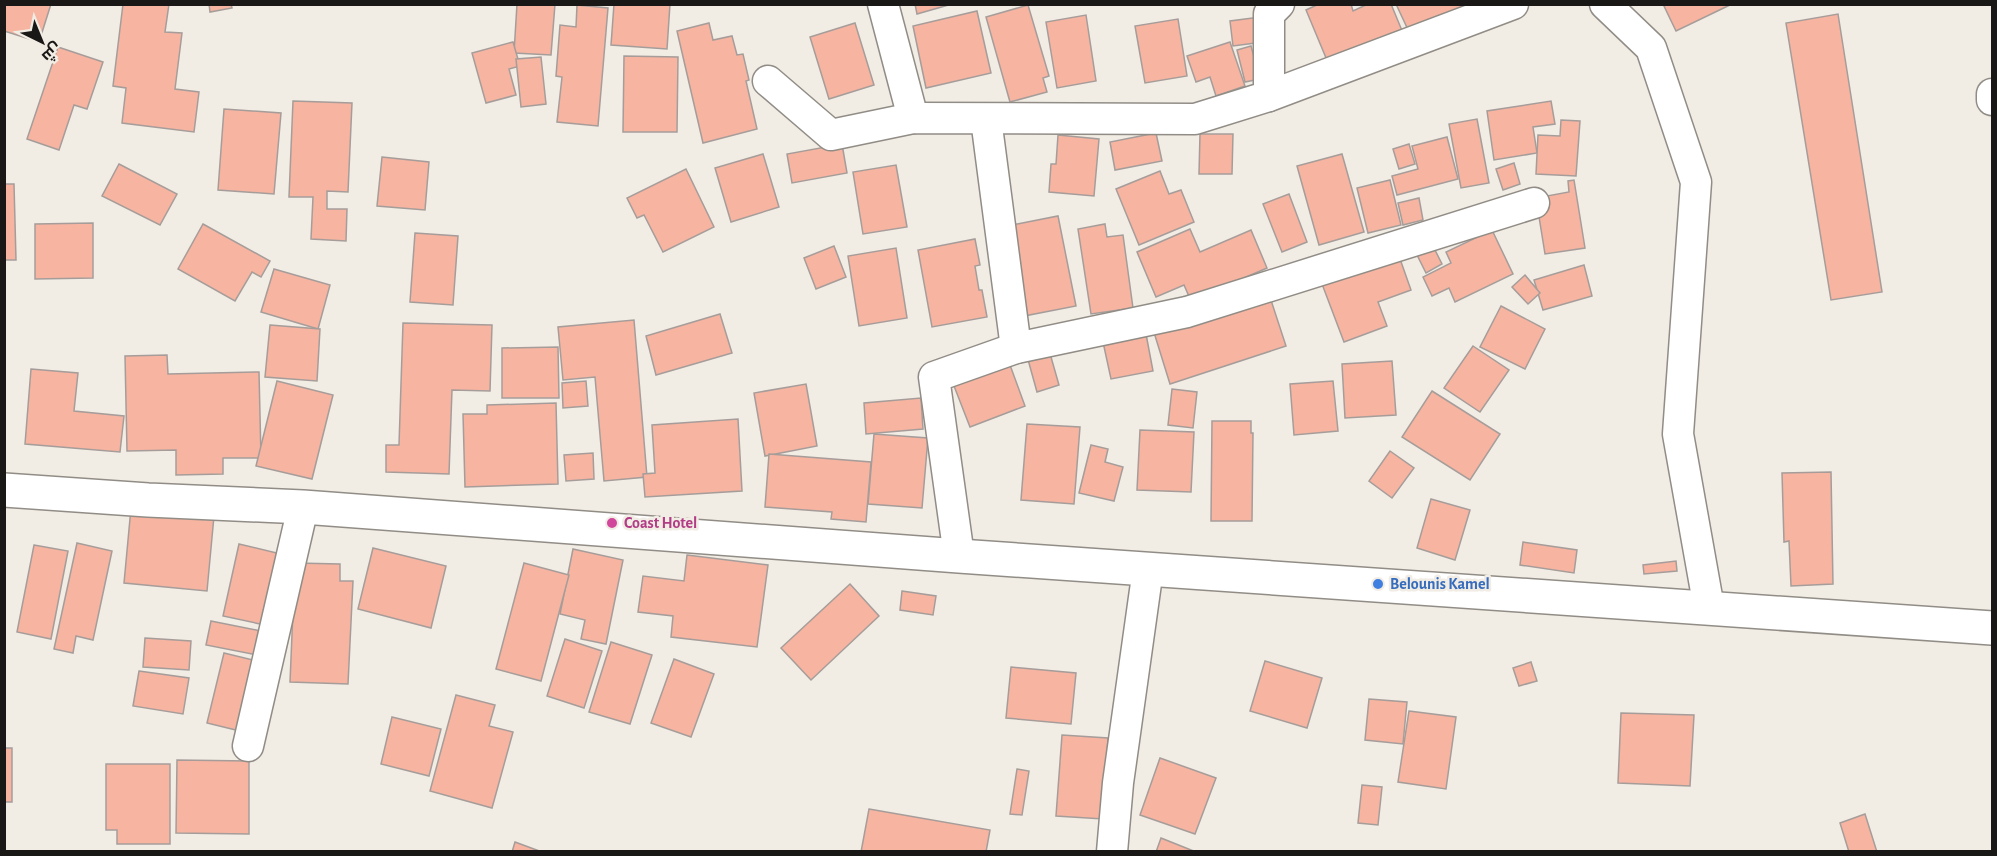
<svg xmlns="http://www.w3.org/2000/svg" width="1997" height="856" font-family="'Alegreya Sans',Cairo,sans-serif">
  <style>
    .building { fill: #f6b4a1; stroke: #a69d9a; stroke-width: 1.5 }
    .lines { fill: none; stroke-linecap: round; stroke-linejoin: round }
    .street-casing { stroke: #918d86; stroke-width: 33 }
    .secondary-casing { stroke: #918d86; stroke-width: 36 }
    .street { stroke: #fff; stroke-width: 30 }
    .secondary { stroke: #fff; stroke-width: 33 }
    .hotel-dot { fill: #d1479c; stroke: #f1ece4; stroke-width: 2 }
    .shop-dot { fill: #3f7fe0; stroke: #f1ece4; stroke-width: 2 }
    .labels { text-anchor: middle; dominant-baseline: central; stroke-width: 5; stroke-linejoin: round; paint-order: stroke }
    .hotel-label { font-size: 16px; font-weight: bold; fill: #b23c85; stroke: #f1ece4; text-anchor: start }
    .shop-label { font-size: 16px; font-weight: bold; fill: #366cbe; stroke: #f1ece4; text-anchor: start }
  </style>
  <rect width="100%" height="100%" fill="#f1ece4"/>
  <g class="building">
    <path d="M4 4H51L39 42 4 31Z"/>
    <path d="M123 4H169L165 32 182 33 175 89 199 92 194 132 122 123 126 88 113 86Z"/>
    <path d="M209 4H231L232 8 210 12Z"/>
    <path d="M517 4H555L551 55 514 53Z"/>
    <path d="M614 4H670L667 49 611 45Z"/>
    <path d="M915 4H952L917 14Z"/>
    <path d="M1319 4H1351L1353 11 1368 4H1391L1403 33 1329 65 1306 10Z"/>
    <path d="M1396 4H1465L1466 8 1410 34Z"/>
    <path d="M1663 4H1732L1676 31Z"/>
    <path d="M577 5 608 8 598 126 557 122 562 77 556 76 560 25 576 27Z"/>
    <path d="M1028 5 1049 76 1043 78 1047 92 1010 102 986 17Z"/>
    <path d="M977 11 991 73 926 88 913 26Z"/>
    <path d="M1838 14 1882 292 1831 300 1786 23Z"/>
    <path d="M1086 15 1096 81 1057 88 1046 22Z"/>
    <path d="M1260 17 1263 42 1233 46 1230 21Z"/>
    <path d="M1178 19 1187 76 1145 83 1135 26Z"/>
    <path d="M709 23 713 40 732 36 737 55 743 54 749 80 746 81 757 129 703 143 677 31Z"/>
    <path d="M855 23 874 85 829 99 810 37Z"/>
    <path d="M513 42 520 66 509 69 516 95 486 103 472 53Z"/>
    <path d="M1230 42 1245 86 1216 96 1210 77 1196 82 1187 56Z"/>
    <path d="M1251 46 1260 79 1245 82 1237 50Z"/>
    <path d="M58 47 103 62 87 109 74 105 59 150 27 139Z"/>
    <path d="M624 56 678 57 677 132H623Z"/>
    <path d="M541 57 546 104 521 107 516 59Z"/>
    <path d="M293 101 352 103 348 192 327 191V209H347L346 241 311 239 313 197H289Z"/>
    <path d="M1551 101 1555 124 1533 127 1537 153 1494 160 1487 111Z"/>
    <path d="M224 109 281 113 274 194 218 190Z"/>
    <path d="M1477 119 1489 183 1461 188 1449 124Z"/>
    <path d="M1561 120 1580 121 1576 176 1536 174 1538 135 1560 136Z"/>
    <path d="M1156 133 1162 161 1115 170 1110 142Z"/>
    <path d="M1200 134H1233L1232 174H1199Z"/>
    <path d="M1058 135 1099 139 1094 196 1049 192 1051 164H1056Z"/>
    <path d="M1447 137 1458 179 1397 195 1392 176 1418 169 1412 146Z"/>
    <path d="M842 144 847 173 792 183 787 154Z"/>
    <path d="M1409 144 1415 164 1399 169 1393 149Z"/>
    <path d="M763 154 779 207 731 222 715 168Z"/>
    <path d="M1342 154 1364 232 1319 245 1297 166Z"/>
    <path d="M382 157 429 162 425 210 377 206Z"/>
    <path d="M1514 163 1520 184 1503 190 1496 169Z"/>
    <path d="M119 164 177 194 160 225 102 196Z"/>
    <path d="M896 165 907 227 863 234 853 172Z"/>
    <path d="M686 169 714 227 663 252 644 215 637 218 627 198Z"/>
    <path d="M1160 171 1169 194 1181 190 1194 222 1139 245 1116 189Z"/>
    <path d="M1390 180 1401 225 1368 233 1357 188Z"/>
    <path d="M1574 180 1585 248 1545 254 1536 198 1569 192 1568 181Z"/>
    <path d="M4 184H14L16 260H4Z"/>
    <path d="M1289 194 1307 242 1282 252 1263 204Z"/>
    <path d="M1419 198 1423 220 1403 225 1398 203Z"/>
    <path d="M1058 216 1076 306 1024 316 1007 226Z"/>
    <path d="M93 223V278L35 279V224Z"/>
    <path d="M203 224 270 261 261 277 252 272 235 301 178 269Z"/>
    <path d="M1105 224 1107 237 1123 235 1133 308 1091 314 1078 229Z"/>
    <path d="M1190 229 1200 252 1251 230 1267 268 1191 301 1184 285 1156 297 1137 252Z"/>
    <path d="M1492 230 1513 274 1455 302 1449 288 1432 296 1423 277 1451 263 1446 252Z"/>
    <path d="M415 233 458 236 453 305 410 302Z"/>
    <path d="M975 239 980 265 975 266 979 290H982L987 317 932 327 918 250Z"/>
    <path d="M1432 244 1442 264 1426 273 1416 253Z"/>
    <path d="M834 246 846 277 816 289 804 258Z"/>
    <path d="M896 248 907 318 859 326 848 256Z"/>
    <path d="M1399 256 1411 290 1378 302 1387 326 1344 342 1322 284Z"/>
    <path d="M1584 265 1592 296 1543 310 1534 280Z"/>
    <path d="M274 269 330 285 318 329 261 312Z"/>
    <path d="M1525 275 1540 293 1528 304 1512 287Z"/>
    <path d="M1267 288 1286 346 1170 384 1152 326Z"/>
    <path d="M1501 306 1545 329 1525 369 1480 347Z"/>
    <path d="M720 314 732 353 656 375 646 336Z"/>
    <path d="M634 320 647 477 604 481 595 377 563 380 558 327Z"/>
    <path d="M403 323 492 325 490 391 452 390 449 474 386 472V445H399Z"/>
    <path d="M270 325 320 329 317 381 265 377Z"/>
    <path d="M1146 334 1153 371 1111 379 1103 342Z"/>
    <path d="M1473 346 1509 370 1480 412 1444 388Z"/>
    <path d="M558 347 559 398H502V348Z"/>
    <path d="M1049 350 1059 385 1037 392 1027 356Z"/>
    <path d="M167 355 168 374 259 372 261 458H223V474L176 475V450L127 451 125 356Z"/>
    <path d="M1392 361 1396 415 1345 418 1342 364Z"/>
    <path d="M1010 365 1025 406 970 427 954 386Z"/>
    <path d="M31 369 78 373 74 411 124 416 120 452 25 444Z"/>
    <path d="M277 381 333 395 312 479 256 466Z"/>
    <path d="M586 381 588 406 563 408 562 383Z"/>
    <path d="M1333 381 1338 431 1294 435 1290 384Z"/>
    <path d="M806 384 817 446 765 456 754 393Z"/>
    <path d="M1172 389 1197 392 1193 428 1168 425Z"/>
    <path d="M1432 391 1500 434 1470 480 1402 437Z"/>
    <path d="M921 398 923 429 866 434 864 403Z"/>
    <path d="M556 403 558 484 465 487 463 414H487V405Z"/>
    <path d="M738 419 742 491 645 497 643 474 655 473 652 425Z"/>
    <path d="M1212 421H1251V433H1253L1252 521H1211Z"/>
    <path d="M1027 424 1080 427 1074 504 1021 500Z"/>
    <path d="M1140 430 1194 432 1191 492 1137 490Z"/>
    <path d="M874 434 928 438 922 508 868 504Z"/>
    <path d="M1091 445 1108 449 1105 462 1123 467 1114 501 1079 493Z"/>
    <path d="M1390 451 1414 468 1392 498 1369 481Z"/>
    <path d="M593 453 594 479 566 481 564 455Z"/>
    <path d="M769 454 871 462 866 522 831 519 832 512 765 507Z"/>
    <path d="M1831 472 1833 584 1791 586 1789 541 1784 542 1782 473Z"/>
    <path d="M1431 499 1470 510 1455 560 1417 548Z"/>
    <path d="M131 508 214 516 207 591 124 583Z"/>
    <path d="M1523 542 1577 550 1574 573 1520 565Z"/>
    <path d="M77 543 112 551 93 640 76 636 73 653 54 649Z"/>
    <path d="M239 544 281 554 265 625 223 616Z"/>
    <path d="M34 545 68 551 51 639 17 632Z"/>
    <path d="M373 548 446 566 431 628 358 609Z"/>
    <path d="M573 549 623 560 606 644 581 639 585 620 560 614Z"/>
    <path d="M687 555 768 565 757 647 671 637 673 616 638 612 643 576 684 581Z"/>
    <path d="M1676 561 1677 571 1644 574 1643 565Z"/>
    <path d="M295 563 340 564V581H353L348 684 290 682Z"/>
    <path d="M524 563 569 575 541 681 496 669Z"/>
    <path d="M850 584 879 616 811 680 781 648Z"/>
    <path d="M902 591 936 596 933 615 900 610Z"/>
    <path d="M211 621 261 631 257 655 206 645Z"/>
    <path d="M145 638 191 641 189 670 143 667Z"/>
    <path d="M565 639 602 651 584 708 547 696Z"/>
    <path d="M611 642 652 655 630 724 589 712Z"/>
    <path d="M224 653 257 661 240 731 207 723Z"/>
    <path d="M674 659 714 674 691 737 651 723Z"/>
    <path d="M1265 661 1322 678 1307 728 1250 711Z"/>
    <path d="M1531 662 1537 681 1519 686 1513 668Z"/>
    <path d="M1011 667 1076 673 1071 724 1006 718Z"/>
    <path d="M139 671 189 678 183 714 133 706Z"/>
    <path d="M456 695 495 705 489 726 513 732 492 808 430 791Z"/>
    <path d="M1369 699 1407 702 1403 744 1365 740Z"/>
    <path d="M1409 711 1456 717 1446 789 1398 782Z"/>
    <path d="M1621 713 1694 715 1690 786 1618 783Z"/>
    <path d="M392 717 441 729 429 776 381 764Z"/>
    <path d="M1062 735 1108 738 1103 819 1056 816Z"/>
    <rect x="4" y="748" width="8" height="54"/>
    <path d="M1160 758 1216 778 1195 834 1140 815Z"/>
    <path d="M177 760 249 761V834L176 833Z"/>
    <path d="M106 764H170V844H117V830H106Z"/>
    <path d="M1017 769 1029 771 1022 815 1010 814Z"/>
    <path d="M1362 785 1382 787 1378 825 1358 823Z"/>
    <path d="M869 809 990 830 986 852H861Z"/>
    <path d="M1865 814 1877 852H1849L1840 823Z"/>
    <path d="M1161 838 1196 852H1156Z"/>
    <path d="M515 842 542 852H512Z"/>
  </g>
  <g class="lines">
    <g class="street-casing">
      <g id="street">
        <path d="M883 4 913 118"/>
        <path d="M1605 4 1651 48 1696 182 1678 434 1709 608"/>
        <path d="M768 81 831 135 913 118 1195 119 1269 96V14L1279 4"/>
        <path d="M1992 94V100"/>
        <path d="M1269 96 1513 4"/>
        <path d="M986 119 1016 348"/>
        <path d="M959 556 934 377 1016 348 1187 312 1534 203"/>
        <path d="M248 746 303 507"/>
        <path d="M1112 852 1118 783 1148 569"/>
      </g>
    </g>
    <g class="secondary-casing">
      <path id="secondary" d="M4 490 148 500 303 507 959 556 1992 628"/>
    </g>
    <use href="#street" class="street"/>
    <use href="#secondary" class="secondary"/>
  </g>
  <circle class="hotel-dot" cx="612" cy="523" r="6"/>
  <circle class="shop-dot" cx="1378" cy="584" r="6"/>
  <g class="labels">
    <g class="hotel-label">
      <text x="624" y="523">Coast Hotel</text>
    </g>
    <g class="shop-label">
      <text x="1390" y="584">Belounis Kamel</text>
    </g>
  </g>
  <rect width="1997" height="856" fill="none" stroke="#1a1816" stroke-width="12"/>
  <g transform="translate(42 42) rotate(137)" stroke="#f1ece4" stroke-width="4.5" paint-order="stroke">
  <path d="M0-4.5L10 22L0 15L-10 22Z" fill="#1a1816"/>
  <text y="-9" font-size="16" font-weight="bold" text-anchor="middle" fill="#1a1816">ش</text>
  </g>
</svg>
